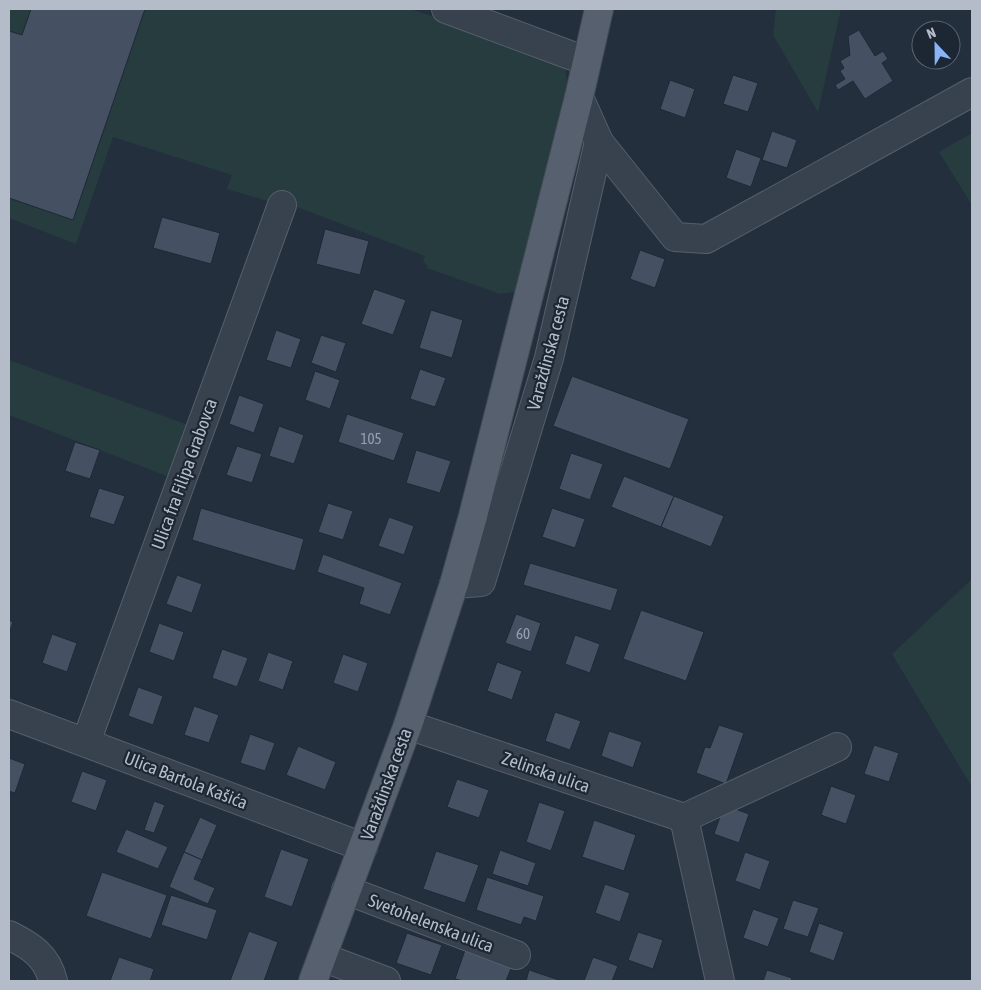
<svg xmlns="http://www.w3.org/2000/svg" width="981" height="990" font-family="'Asap Condensed',sans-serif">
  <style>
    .green { fill: #263c3f }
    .building { fill: #455162; stroke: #1f2835 }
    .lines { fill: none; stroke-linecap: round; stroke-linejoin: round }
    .minor-casing { stroke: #565f6c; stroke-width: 30 }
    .major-casing { stroke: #414a57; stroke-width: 30 }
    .minor { stroke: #38414e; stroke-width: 28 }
    .major { stroke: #56606e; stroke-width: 28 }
    .labels { text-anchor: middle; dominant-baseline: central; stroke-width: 4.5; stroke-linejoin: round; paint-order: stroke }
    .number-label { font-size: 15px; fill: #98a1af }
    .street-label { font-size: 18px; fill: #b4bcc9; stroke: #1d2633 }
  </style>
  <rect width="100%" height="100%" fill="#242f3e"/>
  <g class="green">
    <path d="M9 9H410L550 54 565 67 567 81 520 282 514 292 500 294 427 268V265L423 262 425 256 276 199 274 203 227 189 232 175 113 137 76 244 9 218Z"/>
    <path d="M776 9H841L818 112 773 35Z"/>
    <path d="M972 133V205L939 152Z"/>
    <path d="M9 360 191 426 172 478 9 415Z"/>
    <path d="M972 579V787L892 654Z"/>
  </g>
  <g class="building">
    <path d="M31 9H145L73 220 9 198V31L22 35Z"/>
    <path d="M859 30 875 56 883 51 888 59 882 63 893 81 865 99 853 81 838 90 835 85 845 79 840 71 844 68 840 61 850 55 848 36Z"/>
    <path d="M733 75 758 83 748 112 723 104Z"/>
    <path d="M670 80 695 89 685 118 660 109Z"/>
    <path d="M772 131 797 140 787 168 762 160Z"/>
    <path d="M736 149 761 158 751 187 726 178Z"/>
    <path d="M162 217 220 233 211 264 153 248Z"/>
    <path d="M325 229 369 241 360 275 316 264Z"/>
    <path d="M640 250 665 259 655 288 630 279Z"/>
    <path d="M374 289 406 300 393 335 361 324Z"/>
    <path d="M431 310 463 320 452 358 419 348Z"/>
    <path d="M276 330 301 339 291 368 266 360Z"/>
    <path d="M321 335 346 343 336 372 311 363Z"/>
    <path d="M420 369 446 378 435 407 410 399Z"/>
    <path d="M315 371 340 380 330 409 305 400Z"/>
    <path d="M572 376 689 419 670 469 553 426Z"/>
    <path d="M239 395 264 404 254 433 229 424Z"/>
    <path d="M347 414 404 433 394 461 338 442Z"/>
    <path d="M279 426 304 435 294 464 269 456Z"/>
    <path d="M75 442 100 450 90 479 65 471Z"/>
    <path d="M237 446 262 454 252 483 226 475Z"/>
    <path d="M416 450 451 461 440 493 406 483Z"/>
    <path d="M571 453 603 464 590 500 559 489Z"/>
    <path d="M624 476 674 496 661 527 611 507Z"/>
    <path d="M99 488 125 496 114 525 89 517Z"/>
    <path d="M674 496 724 516 711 547 661 527Z"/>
    <path d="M328 503 353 511 343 540 318 532Z"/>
    <path d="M201 508 304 539 295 571 192 540Z"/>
    <path d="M552 508 585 519 575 548 542 537Z"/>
    <path d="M389 517 414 526 404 555 378 546Z"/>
    <path d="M323 554 402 583 390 615 359 604 364 588 317 572Z"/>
    <path d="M530 563 618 589 611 611 523 585Z"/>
    <path d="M177 575 202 584 192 613 166 604Z"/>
    <path d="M641 610 704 632 686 681 623 659Z"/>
    <path d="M516 614 541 623 531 652 505 643Z"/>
    <path d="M9 620 13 622 9 634Z"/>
    <path d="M159 623 184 632 174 661 149 652Z"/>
    <path d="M52 634 77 643 67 672 42 663Z"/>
    <path d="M575 635 600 644 590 673 565 664Z"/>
    <path d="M222 649 248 658 237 687 212 678Z"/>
    <path d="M268 652 293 661 283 690 258 681Z"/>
    <path d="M343 654 368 663 358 692 333 683Z"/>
    <path d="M497 662 522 671 512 700 487 691Z"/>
    <path d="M138 687 163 696 153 725 128 716Z"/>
    <path d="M194 706 219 715 209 743 184 735Z"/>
    <path d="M555 712 581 721 570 750 545 741Z"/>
    <path d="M719 725 744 733 726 784 696 773 705 747 710 748Z"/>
    <path d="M609 731 642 742 633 768 601 756Z"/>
    <path d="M250 734 275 743 265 771 240 763Z"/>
    <path d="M874 745 899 753 889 782 864 774Z"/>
    <path d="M298 746 336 762 325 790 286 775Z"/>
    <path d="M9 758 25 764 15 793 9 791Z"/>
    <path d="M82 771 107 780 96 811 71 802Z"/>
    <path d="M457 779 489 790 479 818 447 807Z"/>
    <path d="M831 786 856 795 846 824 821 815Z"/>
    <path d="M154 801 165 805 154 833 144 830Z"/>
    <path d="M539 802 565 811 551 851 526 842Z"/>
    <path d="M724 805 749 814 739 843 714 834Z"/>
    <path d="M200 817 217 825 202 860 184 852Z"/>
    <path d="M594 820 636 835 624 871 582 857Z"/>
    <path d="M126 829 168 847 158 869 116 852Z"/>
    <path d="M281 849 309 859 292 907 264 897Z"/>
    <path d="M500 850 536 863 528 886 492 874Z"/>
    <path d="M436 851 479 865 465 903 423 889Z"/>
    <path d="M184 852 202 860 194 879 215 888 208 904 169 887Z"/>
    <path d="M745 852 770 861 760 890 735 881Z"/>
    <path d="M102 872 167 895 151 939 86 916Z"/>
    <path d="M487 877 544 896 536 921 524 917 521 925 476 910Z"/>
    <path d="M605 884 630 893 620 922 595 913Z"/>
    <path d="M171 895 217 910 207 940 161 925Z"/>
    <path d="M793 900 819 908 808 937 783 929Z"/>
    <path d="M753 909 779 918 768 947 743 938Z"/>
    <path d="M819 923 844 932 834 961 809 952Z"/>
    <path d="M249 931 278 942 264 981H230Z"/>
    <path d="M638 932 663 940 653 969 628 960Z"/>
    <path d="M407 933 442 945 431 975 396 963Z"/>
    <path d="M465 950 512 966 506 981H463L455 979Z"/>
    <path d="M119 957 154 969 150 981H110Z"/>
    <path d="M593 957 618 966 612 981H584Z"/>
    <path d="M529 970 562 981H526Z"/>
    <path d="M767 970 792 978 791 981H763Z"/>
  </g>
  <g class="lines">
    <g class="minor-casing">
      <g id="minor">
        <path d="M446 9 586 61"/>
        <path d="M599 142 675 237 706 239 972 92"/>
        <path d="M454 584 481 582 549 358 599 142 579 97"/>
        <path d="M9 714 363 847"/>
        <path d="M408 725 684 818 720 981"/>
        <path d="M86 742 282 205"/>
        <path d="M684 818 837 747"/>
        <path d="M346 890 516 955"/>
        <path d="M9 935C31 946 47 956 53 981"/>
        <path d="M322 957 386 981"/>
      </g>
    </g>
    <g class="major-casing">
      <path id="major" d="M313 981 408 725 454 584 473 516 579 97 599 9"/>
    </g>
    <use href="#minor" class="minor"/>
    <use href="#major" class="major"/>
  </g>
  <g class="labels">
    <g class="number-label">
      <text x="371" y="438">105</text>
      <text x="523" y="633">60</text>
    </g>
    <g class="street-label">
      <text transform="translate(548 353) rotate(-75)">Varaždinska cesta</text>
      <text transform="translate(184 474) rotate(-70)">Ulica fra Filipa Grabovca</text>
      <text transform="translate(546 772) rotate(19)">Zelinska ulica</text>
      <text transform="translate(186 780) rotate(21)">Ulica Bartola Kašića</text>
      <text transform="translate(386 784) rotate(-70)">Varaždinska cesta</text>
      <text transform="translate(431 923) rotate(21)">Svetohelenska ulica</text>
    </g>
  </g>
  <rect width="981" height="990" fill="none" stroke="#b4bcc9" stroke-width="20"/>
  <g transform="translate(936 45) rotate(338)"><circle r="24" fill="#1d2633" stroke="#59626f"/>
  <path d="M0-4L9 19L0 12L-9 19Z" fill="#8ab4f8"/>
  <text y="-8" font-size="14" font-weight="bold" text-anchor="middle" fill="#b4bcc9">N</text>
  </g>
</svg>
